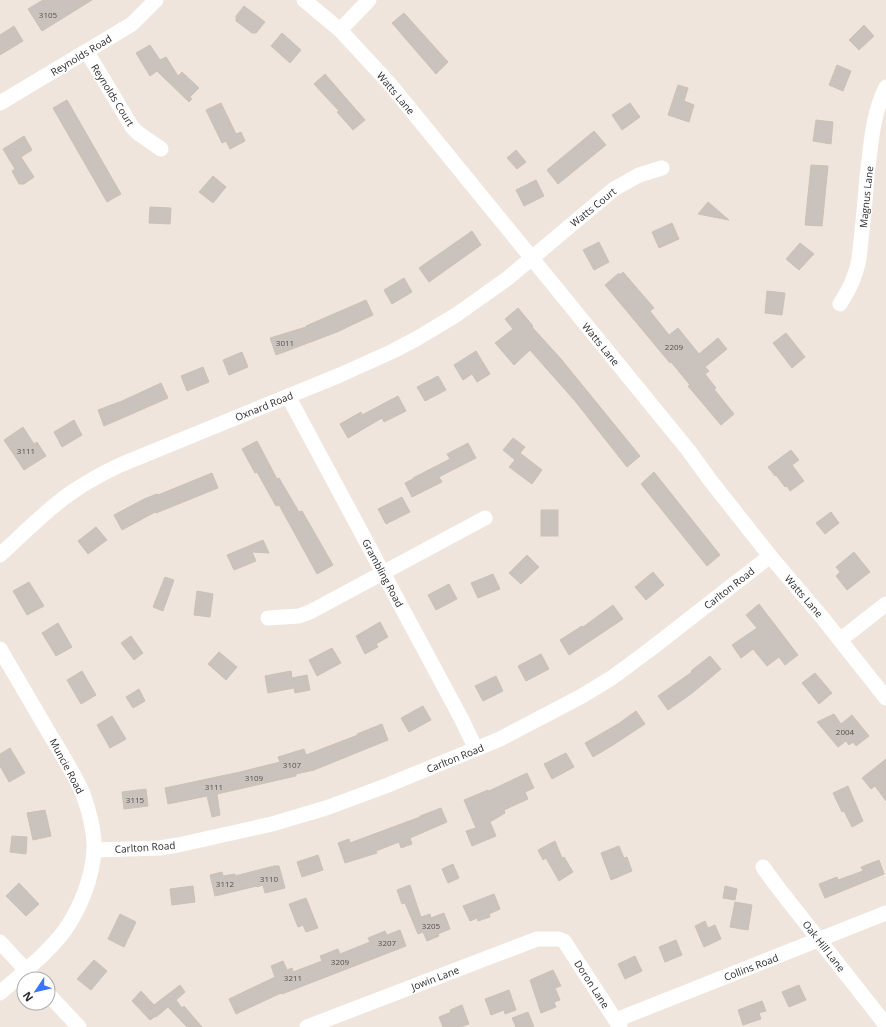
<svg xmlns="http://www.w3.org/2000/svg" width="886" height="1027" font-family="'Open Sans',sans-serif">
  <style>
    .building { fill: #cac2bc; stroke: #cbc1b6 }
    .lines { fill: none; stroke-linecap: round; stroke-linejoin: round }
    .minor { stroke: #fff; stroke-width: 15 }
    .labels { text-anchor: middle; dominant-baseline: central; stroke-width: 3; stroke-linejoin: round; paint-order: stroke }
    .number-label { font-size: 8px; fill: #545250 }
    .street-label { font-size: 10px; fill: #2c2c2c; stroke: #fff }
  </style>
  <rect width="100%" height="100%" fill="#efe5dd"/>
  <g class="building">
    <path d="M43 0H92L42 31 28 9Z"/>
    <path d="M244 6 265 22 256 33H252L236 21V16Z"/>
    <path d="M404 13 448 62 436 74 392 23Z"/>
    <path d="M864 25 874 36 859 50 849 40Z"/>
    <path d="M14 26 23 41 0 55V35Z"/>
    <path d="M282 33 301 50 290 63 271 46Z"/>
    <path d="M150 45 160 60 166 57 178 76 182 72 199 88 190 97 192 99 189 102 157 71 150 76 136 53Z"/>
    <path d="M837 65 851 71 843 91 829 85Z"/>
    <path d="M325 74 365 120 353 130 337 112 339 111 314 84Z"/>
    <path d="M678 85 688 88 684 101 694 105 689 122 668 115Z"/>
    <path d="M67 100 121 194 107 202 53 108Z"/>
    <path d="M221 103 236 134 241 132 245 141 230 149 226 141 222 143 206 110Z"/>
    <path d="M630 103 640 117 622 130 612 115Z"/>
    <path d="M816 120 833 122 831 144 813 141Z"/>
    <path d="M594 131 606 145 558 184 547 170Z"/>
    <path d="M24 136 32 150 21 157 34 177 24 184H19L12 171 15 169 3 149Z"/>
    <path d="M516 150 526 162 517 169 507 158Z"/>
    <path d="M811 165 828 166 822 226 805 225Z"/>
    <path d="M213 176 226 187 213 203 199 192Z"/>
    <path d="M536 180 544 196 524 206 516 190Z"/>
    <path d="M708 202 729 220 698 214Z"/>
    <path d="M150 207 171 208 170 224 149 223Z"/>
    <path d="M672 223 679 239 659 248 652 232Z"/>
    <path d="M472 231 481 245 429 282 419 268Z"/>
    <path d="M599 242 609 262 594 270 583 250Z"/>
    <path d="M800 243 814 254 799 270 786 259Z"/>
    <path d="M623 272 654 308 650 311 669 335 678 328 699 354 718 338 727 349 705 367 709 371 705 374 716 388 714 389 734 414 721 425 688 386 690 385 671 362 670 363 605 285 619 273 620 275Z"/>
    <path d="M404 278 412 292 392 304 384 290Z"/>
    <path d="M767 291 785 293 782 315 765 313Z"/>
    <path d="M366 300 373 315 337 332 276 355 270 338 306 327V326Z"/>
    <path d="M518 308 533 326 532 327 561 359 640 456 627 467 575 401 530 350 514 365 495 343 513 329 505 319Z"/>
    <path d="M786 333 805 357 792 368 773 343Z"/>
    <path d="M476 351 490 374 477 382 472 374 463 380 454 365Z"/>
    <path d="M242 352 248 367 229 375 223 360Z"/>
    <path d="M203 367 209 382 187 391 181 376Z"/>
    <path d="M438 376 446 390 425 401 417 387Z"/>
    <path d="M161 383 168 398 104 426 98 410 122 401Z"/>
    <path d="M398 396 406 411 384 422 382 418 348 438 340 424 361 412 362 415Z"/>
    <path d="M74 420 82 435 62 447 54 432Z"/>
    <path d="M23 427 34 444 37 442 46 456 24 470 4 440Z"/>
    <path d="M513 438 525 447 520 453 542 470 532 484 509 467 515 460 503 450Z"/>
    <path d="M257 441 277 479 279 478 299 512 302 511 333 565 317 574 279 505 276 506 257 472 255 473 242 449Z"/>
    <path d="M468 443 476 458 439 477 442 482 412 497 405 483 413 479V478L450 459 447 454Z"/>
    <path d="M791 450 799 460 792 465 804 481 790 491 787 486 785 487 776 475 775 476 768 467Z"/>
    <path d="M654 472 720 555 707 566 641 484Z"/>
    <path d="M212 473 218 488 156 513 155 512 122 530 114 515 144 499 157 494 158 495Z"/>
    <path d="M402 497 410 512 386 524 378 509Z"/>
    <rect x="541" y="510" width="17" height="26"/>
    <path d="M831 512 839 523 825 534 816 523Z"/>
    <path d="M96 527 107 540 88 554 78 541Z"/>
    <path d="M263 540 269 553 252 552 256 561 234 570 227 555Z"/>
    <path d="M854 552 870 572 847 590 836 576 840 572 836 567Z"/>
    <path d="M527 555 539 567 521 584 509 573Z"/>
    <path d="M653 572 664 585 646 600 635 587Z"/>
    <path d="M493 574 500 589 478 598 471 583Z"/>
    <path d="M165 577 174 580 163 611 153 607Z"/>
    <path d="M29 582 44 606 27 615 13 591Z"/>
    <path d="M449 584 457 599 436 610 428 595Z"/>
    <path d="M197 591 213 594 210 617 194 615Z"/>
    <path d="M759 604 798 655 785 665 779 657 767 666 753 649 741 658 732 645 757 628 746 615Z"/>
    <path d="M613 605 623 619 569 655 560 640 582 626 583 627Z"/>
    <path d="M380 622 388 637 376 644 378 647 365 654 356 636Z"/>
    <path d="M58 623 72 647 56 656 42 633Z"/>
    <path d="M131 636 143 653 134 660 121 643Z"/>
    <path d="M332 648 341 663 317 676 309 660Z"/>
    <path d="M219 652 237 667 226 680 208 664Z"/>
    <path d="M541 654 549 669 526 681 518 666Z"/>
    <path d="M710 656 721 669 691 694 668 710 658 696 692 672 691 671Z"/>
    <path d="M82 671 96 695 81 704 67 680Z"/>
    <path d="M291 671 292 678 307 675 310 690 295 693 294 688 268 693 265 676Z"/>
    <path d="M815 673 832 693 819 704 802 683Z"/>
    <path d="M496 676 503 691 483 701 475 686Z"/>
    <path d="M139 689 145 701 133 708 126 697Z"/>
    <path d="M423 706 431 720 409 732 401 718Z"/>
    <path d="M636 711 645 724 613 745 593 757 585 743 618 724Z"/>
    <path d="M834 714 841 724 852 715 869 736 856 746 853 742 849 745 846 741 838 747 817 722Z"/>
    <path d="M112 716 126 739 110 748 97 725Z"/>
    <path d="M382 724 388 740 314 770 296 774V776L217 794 220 815 212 817 207 796 168 804 165 788 240 772 280 762 278 757 304 749 306 755 358 735 357 734Z"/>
    <path d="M10 748 25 773 9 782 0 766V754Z"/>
    <path d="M566 753 574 767 552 779 544 764Z"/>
    <path d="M886 759V801L875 786 871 789 862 778Z"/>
    <path d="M527 773 534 788 525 792 528 799 504 810 505 813 490 822 496 836 472 846 466 831 476 828 464 800 488 790 489 791Z"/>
    <path d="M848 786 863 821 852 827 844 811 842 812 833 793Z"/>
    <path d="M146 789 148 806 124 809 122 792Z"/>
    <path d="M441 808 447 822 410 838 412 844 401 848 399 842 376 851 377 853 345 863 338 843 349 839 350 843 420 817V816Z"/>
    <path d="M45 810 51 836 33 840 27 813Z"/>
    <path d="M12 836 27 837 26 854 10 852Z"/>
    <path d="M555 841 562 858 564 857 573 872 559 881 546 858 543 860 538 850Z"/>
    <path d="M619 846 624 858 627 857 632 871 611 880 601 853Z"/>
    <path d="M318 855 323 870 302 877 297 862Z"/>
    <path d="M879 860 884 874 825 898 819 884 837 877 838 880 863 871 861 867Z"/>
    <path d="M453 864 459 878 448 883 442 869Z"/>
    <path d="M274 866H279L285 888 265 893 263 885 257 887V886L215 896 210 875 222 872 223 876 235 874V876Z"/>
    <path d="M19 883 39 904 26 916 6 896Z"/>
    <path d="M410 885 421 917 430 914 431 918 444 913 450 929 438 934 439 936 427 941 423 932 418 934 405 903 402 904 397 890Z"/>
    <path d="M193 886 195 902 172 905 170 889Z"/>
    <path d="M725 886 737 889 735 900 723 898Z"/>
    <path d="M494 894 500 909 489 914 490 917 478 921 477 918 470 921 463 906Z"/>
    <path d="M306 898 318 928 306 932 303 925 298 927 289 904Z"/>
    <path d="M735 902 752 905 748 930 730 927Z"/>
    <path d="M120 914 136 922 124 947 108 939Z"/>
    <path d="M705 921 708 928 715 925 721 939 704 947 695 926Z"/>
    <path d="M400 930 406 946 282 994 281 993 236 1014 229 999 275 977 271 966 283 961 287 970 292 968 293 972 322 961 320 956 338 949 340 954 370 942 368 938 385 931 387 935Z"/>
    <path d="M676 940 682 955 665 962 659 947Z"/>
    <path d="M635 956 642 971 625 979 618 964Z"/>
    <path d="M94 960 107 971 91 990 77 979Z"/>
    <path d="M553 970 561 986 555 988 560 1000 554 1002 556 1007 541 1013 530 980Z"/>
    <path d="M180 985 185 992 176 1000 182 1008 184 1006 202 1027H187L168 1007 156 1017V1016L150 1020 132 1001 141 991 154 1005Z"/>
    <path d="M799 985 806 1000 789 1007 782 992Z"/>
    <path d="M509 990 516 1010 505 1014 504 1010 491 1015 485 999Z"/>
    <path d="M762 1001 766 1011 759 1013 761 1019 743 1025 738 1010Z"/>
    <path d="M462 1005 469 1024 460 1027H443L439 1017 451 1012 450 1010Z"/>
    <path d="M528 1012 534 1027H516L512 1018Z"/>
  </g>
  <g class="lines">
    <g class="minor">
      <path d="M304 0 340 30 389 83 689 451 710 480 770 556 821 616 886 698"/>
      <path d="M340 30 369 0"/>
      <path d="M87 52 132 127 138 133 161 149"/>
      <path d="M0 103 132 24 156 0"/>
      <path d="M840 304C850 288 855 278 859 259 862 232 865 204 867 176 871 146 872 115 886 87"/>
      <path d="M288 396 461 718 476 749"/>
      <path d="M0 555C23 534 46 510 72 492 87 482 103 473 120 465L340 375 391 352 416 339 456 315 508 278 614 189 639 175 662 168"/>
      <path d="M268 618 299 616 310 612 485 518"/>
      <path d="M840 640 886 604"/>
      <path d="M0 649C16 677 33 705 49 733 61 753 74 773 83 794 89 810 95 834 94 851 92 878 81 907 65 930 49 952 21 974 0 993"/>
      <path d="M94 850 160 848 178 845 272 824 326 808 383 787 500 739 582 696 613 677 652 648 770 556"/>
      <path d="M763 867 779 889 886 1025"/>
      <path d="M0 942 34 979"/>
      <path d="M48 994 79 1027"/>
      <path d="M616 1020 886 913"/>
      <path d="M307 1027 537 939H558L564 941 620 1027"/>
    </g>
  </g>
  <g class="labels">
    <g class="number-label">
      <text x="48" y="14">3105</text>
      <text x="285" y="342">3011</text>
      <text x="674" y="346">2209</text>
      <text x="26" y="450">3111</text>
      <text x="845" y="731">2004</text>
      <text x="292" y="764">3107</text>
      <text x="254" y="777">3109</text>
      <text x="214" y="786">3111</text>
      <text x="135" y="799">3115</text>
      <text x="269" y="878">3110</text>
      <text x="225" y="883">3112</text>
      <text x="431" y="925">3205</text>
      <text x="387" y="942">3207</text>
      <text x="340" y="961">3209</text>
      <text x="293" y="977">3211</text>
    </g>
    <g class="street-label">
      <text transform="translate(81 55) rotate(-31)">Reynolds Road</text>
      <text transform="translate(396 93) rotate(50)">Watts Lane</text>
      <text transform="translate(113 95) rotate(58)">Reynolds Court</text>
      <text transform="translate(866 197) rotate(-84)">Magnus Lane</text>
      <text transform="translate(593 207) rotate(-39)">Watts Court</text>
      <text transform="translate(601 344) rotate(51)">Watts Lane</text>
      <text transform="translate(264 406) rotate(-22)">Oxnard Road</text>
      <text transform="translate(383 573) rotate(62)">Grambling Road</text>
      <text transform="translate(729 588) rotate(-38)">Carlton Road</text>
      <text transform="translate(804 596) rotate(49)">Watts Lane</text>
      <text transform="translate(455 758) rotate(-22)">Carlton Road</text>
      <text transform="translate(67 766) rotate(62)">Muncie Road</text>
      <text transform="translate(145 847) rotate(-4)">Carlton Road</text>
      <text transform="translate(824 946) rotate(52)">Oak Hill Lane</text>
      <text transform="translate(751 967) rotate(-21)">Collins Road</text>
      <text transform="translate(435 978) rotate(-21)">Jowin Lane</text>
      <text transform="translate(592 984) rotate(57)">Doron Lane</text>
    </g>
  </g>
  <g transform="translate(36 991) rotate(235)"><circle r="19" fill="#ffffff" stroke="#ababab"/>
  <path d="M0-3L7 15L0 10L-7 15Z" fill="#3a75ff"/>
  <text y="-6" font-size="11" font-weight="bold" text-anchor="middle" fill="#2c2c2c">N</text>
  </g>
</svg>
